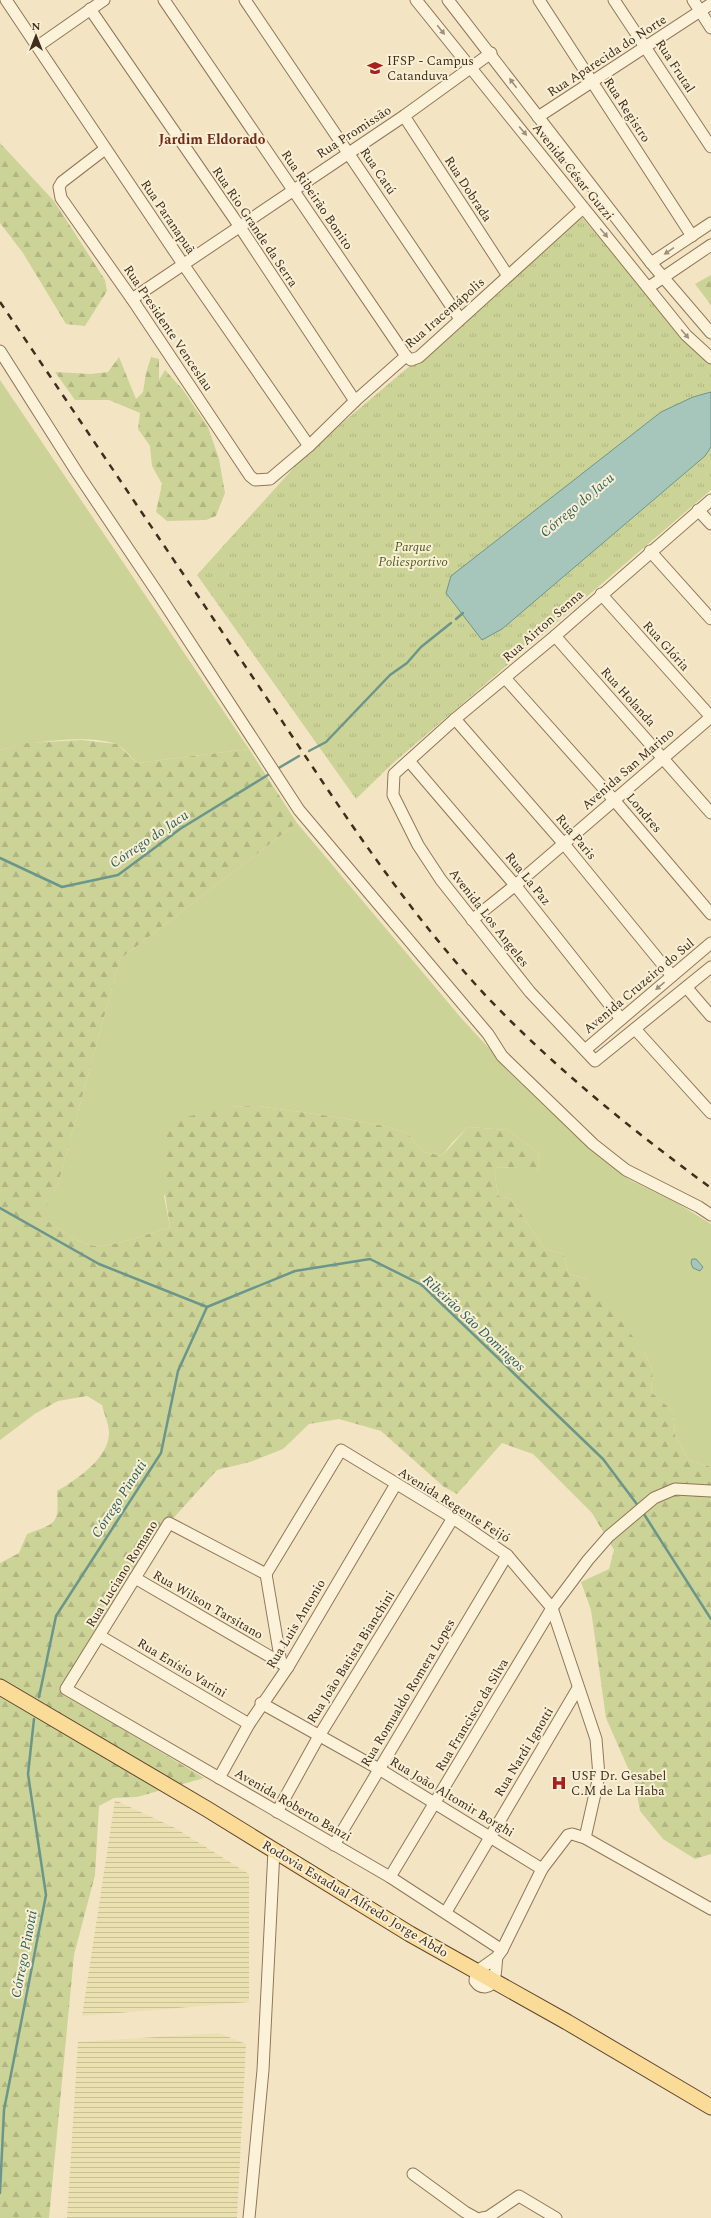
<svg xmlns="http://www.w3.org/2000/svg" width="711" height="2218" font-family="Spectral,serif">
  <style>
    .farmland { fill: url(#farmland-rules) }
    .grass { fill: #ccd396 }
    .forest { fill: url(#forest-firs) }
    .park { fill: url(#park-tufts) }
    .water { fill: #a6c6bc; stroke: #6b968b }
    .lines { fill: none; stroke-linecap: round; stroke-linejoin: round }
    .stream { stroke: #6b968b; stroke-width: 2.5 }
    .minor-casing { stroke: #907658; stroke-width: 13 }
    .major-casing { stroke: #5e432c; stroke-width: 17 }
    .minor { stroke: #fcf2d9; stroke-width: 11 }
    .major { stroke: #fadb98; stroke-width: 15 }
    .rail { stroke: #3f2d1d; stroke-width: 2.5; stroke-dasharray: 7 7; stroke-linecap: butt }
    .oneway { fill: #9e907b }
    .labels { text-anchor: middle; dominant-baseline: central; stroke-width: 4; stroke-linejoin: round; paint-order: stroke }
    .street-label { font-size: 13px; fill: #3f2d1d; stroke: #f9efd4 }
    .poi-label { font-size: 13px; fill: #3f2d1d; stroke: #f9efd4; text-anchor: start }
    .park-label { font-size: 13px; font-style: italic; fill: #4f5e21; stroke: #f9efd4 }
    .neighbourhood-label { font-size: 14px; font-weight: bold; fill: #712a17; stroke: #f9efd4 }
    .water-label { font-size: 14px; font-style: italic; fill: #2b605d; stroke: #f9efd4 }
  </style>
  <defs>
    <pattern id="farmland-rules" width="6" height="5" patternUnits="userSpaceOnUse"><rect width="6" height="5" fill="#eae0b0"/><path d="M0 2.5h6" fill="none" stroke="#cac097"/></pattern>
    <pattern id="forest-firs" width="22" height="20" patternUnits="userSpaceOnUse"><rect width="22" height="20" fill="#ccd396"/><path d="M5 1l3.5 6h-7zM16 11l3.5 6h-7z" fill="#b0b581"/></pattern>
    <pattern id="park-tufts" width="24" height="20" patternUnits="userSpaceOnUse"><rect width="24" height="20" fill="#ccd396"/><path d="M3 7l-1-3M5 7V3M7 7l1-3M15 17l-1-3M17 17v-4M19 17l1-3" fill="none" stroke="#b0b581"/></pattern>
  </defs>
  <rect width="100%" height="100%" fill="#f3e5c4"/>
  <g class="farmland">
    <path d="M115 1800 175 1828 249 1874V2002L82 2016Z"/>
    <path d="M219 2033 246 2044 237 2218H67L78 2042Z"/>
  </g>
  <g class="grass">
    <path d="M0 380 249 749 137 763C131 757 123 747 116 744 85 734 32 742 0 750Z"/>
    <path d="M297 823 462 1019 500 1060 628 1179 677 1203 711 1224V1467L689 1460 675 1436 673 1411 651 1392 653 1371 644 1352 586 1279 569 1274 563 1254 545 1249 511 1199 498 1196 494 1168 513 1167 537 1172 540 1154 508 1130 468 1127 451 1144 442 1156 424 1152 408 1134 389 1127 337 1117 257 1106 228 1107 164 1196 170 1227C155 1232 108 1248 95 1246 80 1245 52 1225 40 1216L58 1184 120 959Z"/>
  </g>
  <g class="forest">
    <path d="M0 143 54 201 105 280 107 291 85 326 66 324 23 253 0 223Z"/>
    <path d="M711 275V305L695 284Z"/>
    <path d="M119 357 136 399 143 392 146 373 151 357 159 359V380L165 370 183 390 208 427 219 459 225 493 216 516 206 520 167 521 156 512 162 484 152 466 150 446 138 429 140 413 109 400H75L55 372 91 374 108 372Z"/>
    <path d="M81 740 117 744 137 763 249 749 297 823 120 959 58 1184 41 1216C52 1225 80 1245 95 1246 108 1248 155 1232 170 1227L162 1174 168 1125 186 1117 228 1107 257 1106 337 1117 389 1127 408 1134 424 1152 442 1156 468 1127 508 1130 540 1154 537 1173 513 1167 494 1168 498 1196 511 1199 545 1249 563 1254 569 1274 586 1279 611 1307 644 1352 653 1371 651 1392 673 1411 675 1436 689 1460 711 1467V1854L695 1859 663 1839 640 1811 635 1784 606 1718 591 1610 581 1582 609 1569 614 1550 592 1513 533 1454 502 1443 457 1494 444 1487 381 1431 339 1419 309 1424 283 1449 250 1462 217 1470 169 1523 66 1689 71 1698 204 1778 137 1797 114 1798 99 1806 95 1875 74 1955 49 2218H0V1563L19 1553 27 1534C57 1523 59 1524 57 1491 76 1480 109 1458 109 1433 109 1424 104 1414 102 1405L87 1396 58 1401 36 1413 0 1440V750L28 743Z"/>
  </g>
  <path class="park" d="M581 216 688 345 711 363V490L392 764 356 799 197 575 308 452 509 282Z"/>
  <g class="water">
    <path d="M711 392V447L705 456 502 629 482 640 446 593 451 576 661 412 693 397Z"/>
    <path d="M692 1259H696L703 1267 700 1271 693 1268 691 1263Z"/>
  </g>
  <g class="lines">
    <g class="stream">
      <path d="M456 619 463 613"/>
      <path d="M309 751 326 742 390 675 407 663 421 647 451 623"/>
      <path d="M277 769 299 756"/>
      <path d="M0 858 62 887 118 875 180 829 271 773"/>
      <path d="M0 1208 99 1264 207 1307 295 1271 370 1259 422 1285 603 1459 639 1507"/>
      <path d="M642 1511 711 1619"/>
      <path d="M39 1697 56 1616 161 1453 178 1371 207 1307"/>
      <path d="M0 2193 4 2110 46 1895 28 1774 34 1719"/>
    </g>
    <g class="minor-casing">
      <g id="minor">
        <path d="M6 0 183 264 309 446"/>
        <path d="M164 0 406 356"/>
        <path d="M245 0 460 319"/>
        <path d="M416 0 686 335 711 358"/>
        <path d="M448 0 651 263 711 333"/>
        <path d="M539 0 692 236"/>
        <path d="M614 0 711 147"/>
        <path d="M693 0 711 28"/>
        <path d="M90 9 240 227 355 401"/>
        <path d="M38 46 104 0"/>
        <path d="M404 116 508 276"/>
        <path d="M538 117 711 4"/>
        <path d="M105 149 62 182 59 187 61 198 132 299 250 476 255 480 270 479 309 446 355 401 406 356 411 360 419 357 583 208"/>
        <path d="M651 263 711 223"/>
        <path d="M649 287 711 245"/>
        <path d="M132 299 404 116 491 53"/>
        <path d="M0 351 78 474 159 595 299 810 488 1034 502 1056 593 1144 626 1170 699 1207 711 1215"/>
        <path d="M711 500 555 636 455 719 394 774 393 795 418 845 441 880 530 992 595 1061 711 967"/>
        <path d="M698 510 711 524"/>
        <path d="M650 551 711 619"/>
        <path d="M601 594 711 717"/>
        <path d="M555 636 711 813"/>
        <path d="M505 678 614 800 711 914"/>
        <path d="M455 719 564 844 672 976"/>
        <path d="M409 761 515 885 621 1019"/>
        <path d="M472 920 518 883 711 717"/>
        <path d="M687 988 711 1016"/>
        <path d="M635 1029 711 1113"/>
        <path d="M585 1050 711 943"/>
        <path d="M266 1574 169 1523 66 1689 390 1877 502 1950"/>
        <path d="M266 1574 341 1450 453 1518 507 1555 552 1608 596 1739 599 1776 585 1838"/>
        <path d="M266 1574 281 1663"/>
        <path d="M135 1578 288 1667"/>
        <path d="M100 1636 249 1724"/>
        <path d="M261 1703 379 1769 542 1869"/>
        <path d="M219 1778 249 1724 288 1667 396 1484"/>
        <path d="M277 1812 319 1736 453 1518"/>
        <path d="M334 1845 507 1555"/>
        <path d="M390 1877 552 1608 588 1560 609 1536 654 1498 675 1489 711 1491"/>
        <path d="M446 1912 578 1688"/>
        <path d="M497 1957C495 1966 498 1986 485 1987 480 1987 478 1985 475 1981L476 1972 497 1957 502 1950 542 1869 568 1835 572 1834 585 1838 711 1909"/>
        <path d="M413 2174 465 2212 476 2218"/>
        <path d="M249 2218 263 2070 274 1850"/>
        <path d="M482 2218 488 2217 519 2196 556 2218"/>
      </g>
    </g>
    <g class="major-casing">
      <path id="major" d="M0 1687 207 1809 410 1934 567 2022 711 2107"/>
    </g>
    <use href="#minor" class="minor"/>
    <use href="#major" class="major"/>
    <path class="rail" d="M0 302C87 431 173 559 260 688 331 794 400 904 488 998 556 1069 632 1130 711 1188"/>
  </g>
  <defs><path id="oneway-solid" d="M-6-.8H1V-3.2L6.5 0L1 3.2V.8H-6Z"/></defs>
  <g class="oneway">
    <use href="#oneway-solid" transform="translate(441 30) rotate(51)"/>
    <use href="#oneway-solid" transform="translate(513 83) rotate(-127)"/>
    <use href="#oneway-solid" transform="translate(523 131) rotate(50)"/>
    <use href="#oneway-solid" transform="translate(604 233) rotate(50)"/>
    <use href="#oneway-solid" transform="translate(669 251) rotate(146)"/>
    <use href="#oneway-solid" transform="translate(685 334) rotate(49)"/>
    <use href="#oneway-solid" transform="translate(660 986) rotate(140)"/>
  </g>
  <defs>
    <g id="university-bare" transform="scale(1.2)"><path d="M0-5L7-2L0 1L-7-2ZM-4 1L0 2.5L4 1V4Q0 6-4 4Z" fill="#a72021" stroke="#f9efd4" stroke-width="2.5" paint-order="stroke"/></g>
    <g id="hospital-bare" transform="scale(1.2)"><path d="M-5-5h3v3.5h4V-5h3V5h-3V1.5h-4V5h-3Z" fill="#a72021" stroke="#f9efd4" stroke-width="2.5" paint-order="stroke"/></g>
  </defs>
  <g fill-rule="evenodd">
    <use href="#university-bare" x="375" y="68"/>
    <use href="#hospital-bare" x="559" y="1783"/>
  </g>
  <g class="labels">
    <g class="street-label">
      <text transform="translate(607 56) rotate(-33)">Rua Aparecida do Norte</text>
      <text transform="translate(675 66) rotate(57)">Rua Frutal</text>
      <text transform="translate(627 110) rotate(57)">Rua Registro</text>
      <text transform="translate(354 132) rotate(-33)">Rua Promissão</text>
      <text transform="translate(378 171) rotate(56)">Rua Catú</text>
      <text transform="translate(573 172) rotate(51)">Avenida César Guzzi</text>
      <text transform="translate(468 189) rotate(57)">Rua Dobrada</text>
      <text transform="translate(317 200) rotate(56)">Rua Ribeirão Bonito</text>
      <text transform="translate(168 217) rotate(56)">Rua Paranapuã</text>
      <text transform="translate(255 227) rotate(56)">Rua Rio Grande da Serra</text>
      <text transform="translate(445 313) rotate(-41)">Rua Iracemápolis</text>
      <text transform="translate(168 328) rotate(56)">Rua Presidente Venceslau</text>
      <text transform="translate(543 626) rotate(-41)">Rua Airton Senna</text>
      <text transform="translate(666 646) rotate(48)">Rua Glória</text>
      <text transform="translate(628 697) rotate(48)">Rua Holanda</text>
      <text transform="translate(628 769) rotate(-41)">Avenida San Marino</text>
      <text transform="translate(644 813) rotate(50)">Londres</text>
      <text transform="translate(576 837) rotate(50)">Rua Paris</text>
      <text transform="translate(528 879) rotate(51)">Rua La Paz</text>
      <text transform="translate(489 918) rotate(52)">Avenida Los Angeles</text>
      <text transform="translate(639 986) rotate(-40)">Avenida Cruzeiro do Sul</text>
      <text transform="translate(454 1505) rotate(32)">Avenida Regente Feijó</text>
      <text transform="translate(122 1574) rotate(-58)">Rua Luciano Romano</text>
      <text transform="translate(208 1605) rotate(30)">Rua Wilson Tarsitano</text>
      <text transform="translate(296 1624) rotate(-59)">Rua Luis Antonio</text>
      <text transform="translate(351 1657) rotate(-58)">Rua João Batista Bianchini</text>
      <text transform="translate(182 1668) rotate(31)">Rua Enísio Varini</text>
      <text transform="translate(408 1693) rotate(-59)">Rua Romualdo Romera Lopes</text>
      <text transform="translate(472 1715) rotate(-59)">Rua Francisco da Silva</text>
      <text transform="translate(524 1752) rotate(-59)">Rua Nardi Ignotti</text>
      <text transform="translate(452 1797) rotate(31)">Rua João Altomir Borghi</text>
      <text transform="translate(293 1805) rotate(30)">Avenida Roberto Banzi</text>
      <text transform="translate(355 1899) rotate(31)">Rodovia Estadual Alfredo Jorge Abdo</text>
    </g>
    <g class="poi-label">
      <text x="387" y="61">IFSP - Campus<tspan x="387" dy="15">Catanduva</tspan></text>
      <text x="571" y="1776">USF Dr. Gesabel<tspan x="571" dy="15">C.M de La Haba</tspan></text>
    </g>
    <g class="park-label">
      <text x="413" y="547">Parque<tspan x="413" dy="15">Poliesportivo</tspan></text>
    </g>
    <g class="neighbourhood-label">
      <text x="212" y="139">Jardim Eldorado</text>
    </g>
    <g class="water-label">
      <text transform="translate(577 505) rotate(-40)">Córrego do Jacu</text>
      <text transform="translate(149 839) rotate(-34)">Córrego do Jacu</text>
      <text transform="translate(474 1323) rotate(43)">Ribeirão São Domingos</text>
      <text transform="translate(119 1499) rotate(-57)">Córrego Pinotti</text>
      <text transform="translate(24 1954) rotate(-79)">Córrego Pinotti</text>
    </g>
  </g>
  <g transform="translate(36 36)" stroke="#f9efd4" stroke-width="3" paint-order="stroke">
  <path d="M0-3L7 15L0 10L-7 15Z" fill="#3f2d1d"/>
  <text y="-6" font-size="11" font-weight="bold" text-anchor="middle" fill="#3f2d1d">N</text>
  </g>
</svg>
